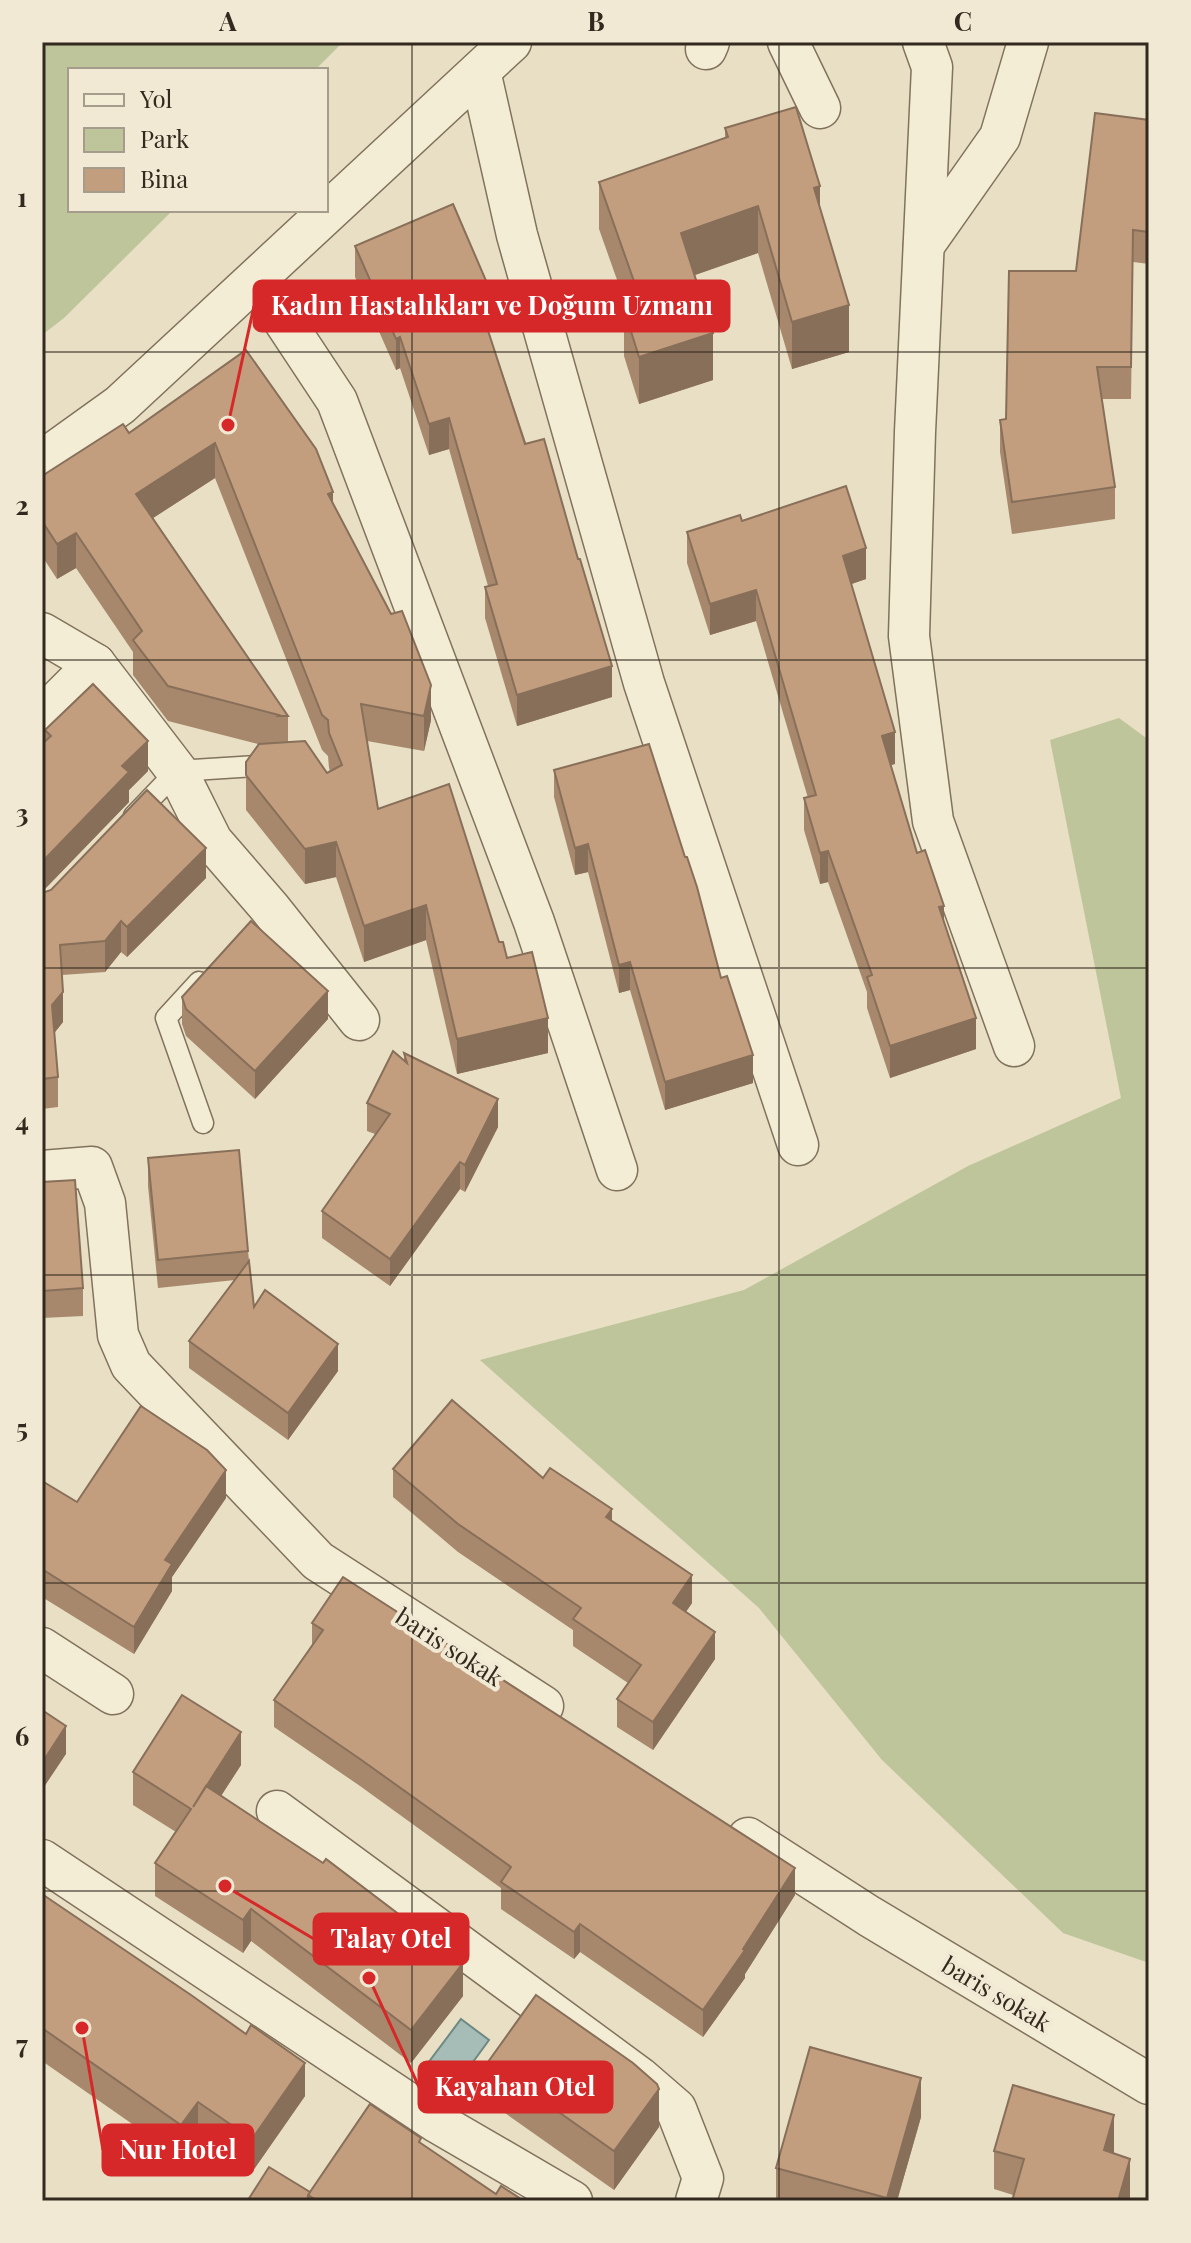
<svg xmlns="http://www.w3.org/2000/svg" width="1191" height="2243" font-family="'Playfair Display',serif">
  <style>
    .green { fill: #bec59a }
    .water { fill: #a6bcb6; stroke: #6e8983; stroke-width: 2 }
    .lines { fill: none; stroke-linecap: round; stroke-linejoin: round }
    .service-casing { stroke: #81725d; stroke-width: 23 }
    .minor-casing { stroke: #81725d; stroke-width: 43 }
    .service { stroke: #f4edd6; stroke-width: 20 }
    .minor { stroke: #f4edd6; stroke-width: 40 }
    .wall { fill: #a7886d; fill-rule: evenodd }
    .shaded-wall { fill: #886f59 }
    .building { fill: #c29e7f; stroke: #886f59; stroke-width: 2 }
    .grid { fill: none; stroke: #33291f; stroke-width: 2; stroke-opacity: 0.55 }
    .labels { text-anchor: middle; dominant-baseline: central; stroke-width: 8; stroke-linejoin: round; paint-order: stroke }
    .street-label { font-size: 24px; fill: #33291f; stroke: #f1e9d3 }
    .leader { fill: none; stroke: #d62828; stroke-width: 3 }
    .callout-dot { fill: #d62828; stroke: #f1e9d3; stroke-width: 3 }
    .callout { fill: #d62828; stroke: #d62828; stroke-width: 3 }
    .callout-label { font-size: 26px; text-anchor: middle; font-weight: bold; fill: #fff }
    .neatline { fill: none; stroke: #33291f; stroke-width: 3 }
    .grid-label { font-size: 26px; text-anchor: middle; font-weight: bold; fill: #33291f }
  </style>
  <rect width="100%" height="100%" fill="#e8dfc4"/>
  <g class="green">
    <path d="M42 42H343L315 70H70V210H173L64 318 42 335Z"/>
    <path d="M1119 718 1149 740V1963L1063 1933 882 1760 759 1608 480 1360 744 1290 968 1166 1121 1098 1050 740Z"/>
  </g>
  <path class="water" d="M461 2019 489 2040 454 2088 425 2067Z"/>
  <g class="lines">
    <g class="service-casing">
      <g id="service">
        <path d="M134 816 177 771 271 765"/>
        <path d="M199 982 166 1018 203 1123"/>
      </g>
    </g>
    <g class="minor-casing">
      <g id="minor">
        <path d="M788 42 820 108"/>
        <path d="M923 42 932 67 915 432 909 636 933 821 1014 1046"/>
        <path d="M706 49 709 42"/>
        <path d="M480 71 517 235 644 683 798 1145"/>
        <path d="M924 245 1000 137 1028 42"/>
        <path d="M257 280 337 401 534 922 617 1170"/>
        <path d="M42 461 120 405 511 42"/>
        <path d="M42 633 95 664 177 771 212 841 269 907 359 1020"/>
        <path d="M42 717 95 664"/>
        <path d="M42 1171 92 1167 105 1203 118 1335 131 1365 318 1561 543 1706"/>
        <path d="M42 1648 113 1694"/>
        <path d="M277 1811 639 2077 676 2109 703 2178 696 2201"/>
        <path d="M748 1838 869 1916 1149 2084"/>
        <path d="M42 1860 438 2123 572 2201"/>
      </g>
    </g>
    <use href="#service" class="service"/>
    <use href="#minor" class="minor"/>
  </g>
  <g class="wall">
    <path d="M1149 120V264L1133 262 1131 399H1102L1115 487V519L1012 534 1000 452V420L1006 419Z"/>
    <path d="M725 128 820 209 849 352 792 369 758 253 694 275 713 380 639 404 624 356V309L627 308 599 229V182L725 138Z"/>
    <path d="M355 246 493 328 488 330 612 697 517 726 485 618V587L488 586 449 449 429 455 400 368 396 370 355 277Z"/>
    <path d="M246 350 333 504 431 720 424 751 367 741 378 809 499 942 548 1053 457 1074 426 940 364 962 336 877 305 884 246 810V762L258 744 168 721 133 675V652L76 568 57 579 42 556V476L129 433ZM215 478 322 750 328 756 329 768 330 771 327 773 288 742V716L153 518Z"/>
    <path d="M742 521 866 579 851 584 895 764 891 765 917 853 944 922 976 1049 890 1078 867 1008V992L828 882 820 884 804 830V798H808L756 621 710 635 687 563V532Z"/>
    <path d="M45 730 148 771 129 790V802L42 892Z"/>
    <path d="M554 770 721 978 753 1083 665 1110 630 990 619 993 588 872 575 875 554 797Z"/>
    <path d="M206 878 127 957 121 952 105 972 62 975 63 1022 54 1033 58 1077V1107L42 1109V893Z"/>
    <path d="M182 997 328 1019 255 1099 186 1036 182 1024Z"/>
    <path d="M404 1053 498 1127 465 1192 460 1189 390 1286 322 1238V1211L375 1134 367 1131V1103L404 1060Z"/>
    <path d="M148 1158 248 1251 254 1307 338 1371 288 1440 189 1368V1341L235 1280 158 1288 148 1186Z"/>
    <path d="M42 1182 83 1288V1316L42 1318Z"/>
    <path d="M393 1469 543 1478 612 1521 692 1603 686 1612 715 1659 653 1750 617 1727V1699L628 1683 573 1646V1630L458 1552 393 1497Z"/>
    <path d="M42 1481 77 1502 226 1498 172 1577V1591L134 1654 42 1597Z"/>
    <path d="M312 1623 795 1895 745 1974V1978L703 2037 580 1952 574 1959 501 1909V1888L360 1786 274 1727V1700L312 1645Z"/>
    <path d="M241 1765 221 1796 463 1996 411 2063 251 1941 243 1953 155 1896V1863L176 1832 133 1805V1772Z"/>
    <path d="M42 1894 305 2096 252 2172 198 2135 181 2158 42 2061Z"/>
    <path d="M488 2062 659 2127 614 2190 488 2101Z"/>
    <path d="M921 2117 897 2201H776V2168Z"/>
    <path d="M421 2143 496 2194 524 2201H248L310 2192Z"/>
    <path d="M994 2151 1114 2154 1130 2197 1013 2195 994 2189Z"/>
  </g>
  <g class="shaded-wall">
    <path d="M820 186V233L814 188Z"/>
    <path d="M758 206V253L681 280V233Z"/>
    <path d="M493 297V328L479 334V303Z"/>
    <path d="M849 305V352L792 369V322Z"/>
    <path d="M713 333V380L639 404V357Z"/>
    <path d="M400 337V368L396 370V339Z"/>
    <path d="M449 418V449L429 455V424Z"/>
    <path d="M215 443V478L136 529V494Z"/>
    <path d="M333 492V527L328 494Z"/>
    <path d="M76 533V568L57 579V544Z"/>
    <path d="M866 548V579L843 587V556Z"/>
    <path d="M756 590V621L710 635V604Z"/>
    <path d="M612 666V697L517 726V695Z"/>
    <path d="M431 685V720L424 751V716Z"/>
    <path d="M895 732V764L882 767V736Z"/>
    <path d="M148 741V771L129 790V802L42 892V862L122 766Z"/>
    <path d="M336 842V877L305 884V849Z"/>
    <path d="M588 844V872L575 875V848Z"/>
    <path d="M206 848V878L127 957V927Z"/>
    <path d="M828 851V882L820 884V853Z"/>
    <path d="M426 905V940L364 962V926Z"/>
    <path d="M944 906V937L939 907Z"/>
    <path d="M121 921V952L105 972V941Z"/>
    <path d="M630 962V990L619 993V965Z"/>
    <path d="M328 991V1019L255 1099V1071Z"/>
    <path d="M63 992V1022L52 1036V1005Z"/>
    <path d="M548 1018V1053L457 1074V1039Z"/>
    <path d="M976 1018V1049L890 1078V1046Z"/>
    <path d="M753 1055V1083L665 1110V1082Z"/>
    <path d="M498 1099V1127L465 1192V1165Z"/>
    <path d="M460 1162V1189L390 1286V1259Z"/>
    <path d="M338 1344V1371L288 1440V1413Z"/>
    <path d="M226 1470V1498L172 1577V1591L134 1654V1627L165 1560Z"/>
    <path d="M612 1509V1537L606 1517Z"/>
    <path d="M692 1575V1603L673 1630V1603Z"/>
    <path d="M715 1632V1659L653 1750V1722Z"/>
    <path d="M66 1726V1754L42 1790V1763Z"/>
    <path d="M241 1732V1765L193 1839V1807Z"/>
    <path d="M795 1868V1895L745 1974V1978L703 2037V2010Z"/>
    <path d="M251 1909V1941L243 1953V1920Z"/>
    <path d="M580 1924V1952L574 1959V1932Z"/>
    <path d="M463 1963V1996L411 2063V2030Z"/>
    <path d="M305 2063V2096L252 2172V2139Z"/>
    <path d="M921 2078V2117L897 2201H887Z"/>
    <path d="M659 2089V2127L614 2190V2151Z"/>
    <path d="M198 2102V2135L181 2158V2125Z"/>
    <path d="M1114 2115V2154L1104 2150Z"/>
    <path d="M1130 2159V2197L1129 2201H1118Z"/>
  </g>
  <g class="building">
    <path d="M796 107 820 186 814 188 849 305 792 322 758 206 681 233 713 333 639 357 624 309 642 304 599 182 728 137 725 128Z"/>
    <path d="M1095 113 1149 120V232L1133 230 1131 367H1097L1115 487 1012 502 1000 420 1006 419 1009 271H1076Z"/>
    <path d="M453 204 493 297 479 303 525 444 544 439 578 559H580L612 666 517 695 485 587 497 584 449 418 429 424 400 337 396 339 355 246Z"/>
    <path d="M246 350 316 449 333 492 328 494 391 614 402 611 431 685 424 716 361 704 378 809 449 784 499 942H503L507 958 532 952 548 1018 457 1039 426 905 364 926 336 842 305 849 246 775V762L259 744 305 741 327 773 342 765 329 733 328 720 322 715 215 443 136 494 288 716H278L279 715 168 686 133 640 142 631 76 533 57 544 42 521V476L123 424 129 433Z"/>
    <path d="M846 486 866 548 843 556 895 732 882 736 917 853 925 850 944 906 939 907 976 1018 890 1046 867 977 872 975 828 851 820 853 804 798 816 795 756 590 710 604 687 532 740 515 742 521Z"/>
    <path d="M93 684 148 741 122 766 129 772 42 862V744L51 736 45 730Z"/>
    <path d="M649 744 685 857H687L697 887 721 978 727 976 753 1055 665 1082 630 962 619 965 588 844 575 848 554 770Z"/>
    <path d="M147 790 206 848 127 927 121 921 105 941 60 945 63 992 52 1005 58 1077 42 1079V893L51 890Z"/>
    <path d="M251 921 328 991 255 1071 186 1009 182 997Z"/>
    <path d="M393 1051 407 1063 404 1053 498 1099 465 1165 460 1162 390 1259 322 1211 390 1114 367 1103Z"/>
    <path d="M239 1150 248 1251 158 1260 148 1158Z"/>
    <path d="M75 1180 83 1288 42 1291V1182Z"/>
    <path d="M249 1261 254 1307 265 1290 338 1344 288 1413 189 1341Z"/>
    <path d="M452 1400 543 1478 550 1468 612 1509 606 1517 692 1575 673 1603 715 1632 653 1722 617 1699 641 1665 573 1619 581 1608 458 1524 393 1469Z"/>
    <path d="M141 1406 207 1450 226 1470 165 1560 172 1564 134 1627 42 1569V1481L77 1502Z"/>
    <path d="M343 1577 795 1868 743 1949 745 1950 703 2010 580 1924 574 1932 501 1882 511 1867 360 1759 274 1700 323 1630 312 1623Z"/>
    <path d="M182 1695 241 1732 193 1807 206 1786 323 1863 326 1859 463 1963 411 2030 251 1909 243 1920 155 1863 191 1809 133 1772Z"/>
    <path d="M42 1710 66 1726 42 1763Z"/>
    <path d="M42 1894 191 1995 246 2034 251 2025 305 2063 252 2139 198 2102 181 2125 42 2028Z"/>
    <path d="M536 1995 633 2063 657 2084 659 2089 614 2151 488 2062Z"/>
    <path d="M810 2047 921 2078 887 2198 776 2168Z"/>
    <path d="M1013 2085 1114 2115 1104 2150 1130 2159 1118 2201H1012L1024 2159 994 2151Z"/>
    <path d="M370 2104 421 2138 419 2142 496 2194 501 2186 524 2201H318L308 2195Z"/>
    <path d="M269 2167 310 2192 308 2195V2201L248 2200Z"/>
  </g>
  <path class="grid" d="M412 42V2201M779 42V2201M42 352H1149M42 660H1149M42 968H1149M42 1275H1149M42 1583H1149M42 1891H1149"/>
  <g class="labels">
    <g class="street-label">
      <text transform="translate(450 1646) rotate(33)">baris sokak</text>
      <text transform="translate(997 1993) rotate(31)">baris sokak</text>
    </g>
  </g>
  <path class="leader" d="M228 425L254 306M225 1886L314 1939M369 1978L419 2087M82 2028L103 2150"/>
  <g class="callout-dot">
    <circle cx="228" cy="425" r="8"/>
    <circle cx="225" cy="1886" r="8"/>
    <circle cx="369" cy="1978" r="8"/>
    <circle cx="82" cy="2028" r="8"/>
  </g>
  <g class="callout">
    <rect x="254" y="281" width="475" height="50" rx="8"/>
    <rect x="314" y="1914" width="154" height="50" rx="8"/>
    <rect x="419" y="2062" width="193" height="50" rx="8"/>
    <rect x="103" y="2125" width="150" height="50" rx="8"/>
  </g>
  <g class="callout-label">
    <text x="492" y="315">Kadın Hastalıkları ve Doğum Uzmanı</text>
    <text x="391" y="1948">Talay Otel</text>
    <text x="515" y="2096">Kayahan Otel</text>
    <text x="178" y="2159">Nur Hotel</text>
  </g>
  <rect width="1191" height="2243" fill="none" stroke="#f1e9d3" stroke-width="88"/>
  <rect x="68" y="68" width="260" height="144" fill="#f1e9d3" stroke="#a59c8b" stroke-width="2"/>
  <rect x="84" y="94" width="40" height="12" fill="#f4edd6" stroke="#a59c8b" stroke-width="2"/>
  <text x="140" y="108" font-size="24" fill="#33291f">Yol</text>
  <rect x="84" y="128" width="40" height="24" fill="#bec59a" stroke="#a59c8b" stroke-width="2"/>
  <text x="140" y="148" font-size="24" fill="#33291f">Park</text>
  <rect x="84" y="168" width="40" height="24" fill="#c29e7f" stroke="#a59c8b" stroke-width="2"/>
  <text x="140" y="188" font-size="24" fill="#33291f">Bina</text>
  <rect x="44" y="44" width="1103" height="2155" class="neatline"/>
  <g class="grid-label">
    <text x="228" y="31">A</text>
    <text x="596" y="31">B</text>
    <text x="963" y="31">C</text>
    <text x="22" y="207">1</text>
    <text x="22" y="515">2</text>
    <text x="22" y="823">3</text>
    <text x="22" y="1131">4</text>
    <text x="22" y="1438">5</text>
    <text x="22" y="1746">6</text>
    <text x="22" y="2054">7</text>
  </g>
</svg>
